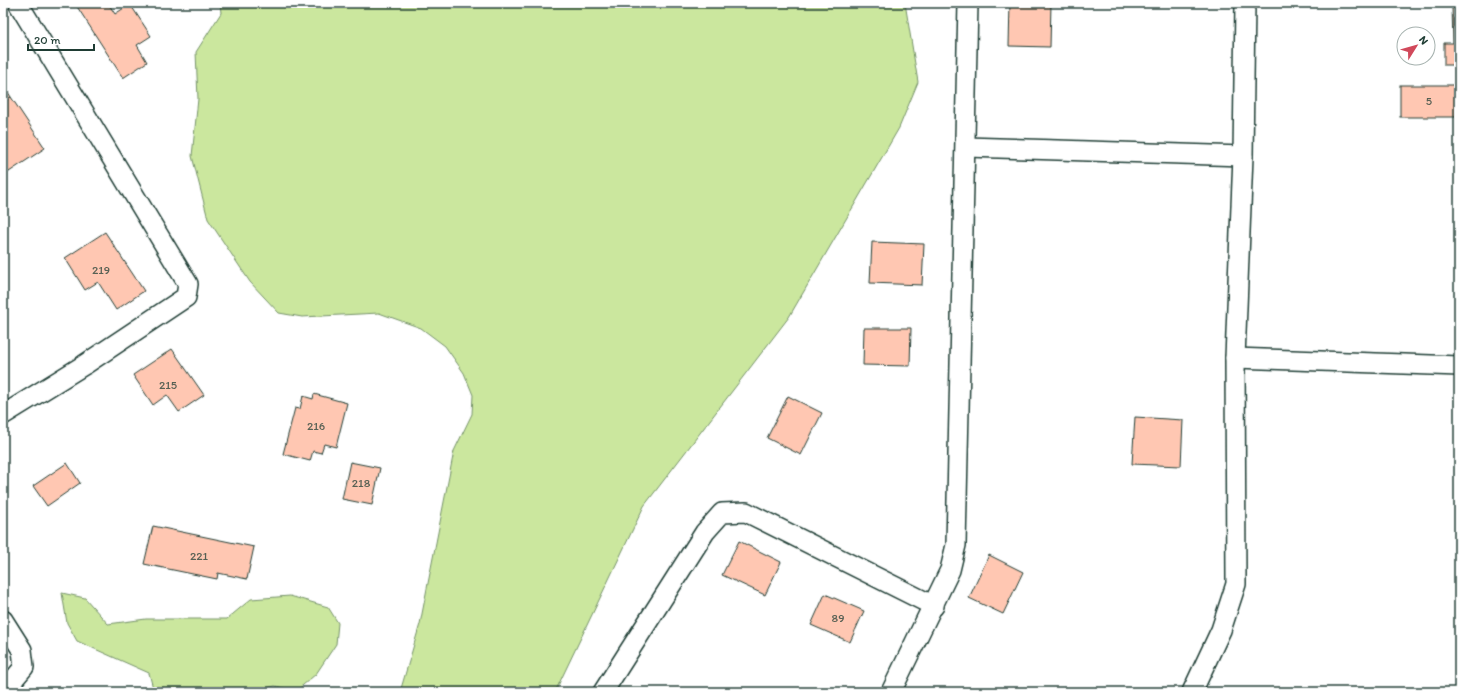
<svg xmlns="http://www.w3.org/2000/svg" width="1462" height="695" font-family="Itim,sans-serif">
  <style>
    .green { fill: #cbe79e; stroke: #759269 }
    .building { fill: #ffc7b2; stroke: #1f3d34 }
    .lines { fill: none; stroke-linecap: round; stroke-linejoin: round }
    .street-casing { stroke: #1f3d34; stroke-width: 22 }
    .street { stroke: #fff; stroke-width: 19 }
    .labels { text-anchor: middle; dominant-baseline: central; stroke-width: 3; stroke-linejoin: round; paint-order: stroke }
    .number-label { font-size: 12px; fill: #576054 }
  </style>
  <rect width="100%" height="100%" fill="#fff"/>
  <filter id="ink" filterUnits="userSpaceOnUse"><feTurbulence type="fractalNoise" baseFrequency=".025" numOctaves="2"/><feDisplacementMap in="SourceGraphic" scale="8" xChannelSelector="R" yChannelSelector="G"/><feConvolveMatrix kernelMatrix="1 2 1 2 8 2 1 2 1" color-interpolation-filters="sRGB"/></filter>
  <g filter="url(#ink)">
    <g class="green">
      <path d="M220 3H905L918 82 899 128 789 317 644 506 555 692H400L420 624 454 451 472 414 473 395 464 373 445 346 421 328 379 313 302 317 279 313 250 282 208 219 192 156 198 99 196 52 221 13Z"/>
      <path d="M62 593 85 598 108 624 146 619H227L251 599 290 596 328 607 338 623 336 644 316 674 296 691 275 686 249 692H154L149 673 77 641 67 623Z"/>
    </g>
    <g class="building">
      <path d="M79 3H108L115 14 130 4 151 36 137 45 147 62 123 78 76 5Z"/>
      <path d="M1010 3H1051L1050 47 1009 46Z"/>
      <path d="M1459 6V65H1444V43H1453L1452 7Z"/>
      <path d="M3 84 11 97 3 102Z"/>
      <rect x="1400" y="85" width="59" height="32"/>
      <path d="M11 97 45 148 6 174 3 170V102Z"/>
      <path d="M105 232 144 291 116 310 98 282 85 290 65 258Z"/>
      <path d="M872 242 924 244 922 285 870 283Z"/>
      <path d="M864 328H911L910 366 863 365Z"/>
      <path d="M172 349 204 395 179 412 167 395 153 405 133 375Z"/>
      <path d="M314 394 347 403 336 447 324 444 321 453 313 451 310 461 283 454 295 408 300 409 303 396 313 399Z"/>
      <path d="M788 396 822 413 801 455 767 438Z"/>
      <path d="M1135 417 1183 420 1181 466 1132 464Z"/>
      <path d="M350 462 380 468 372 505 342 499Z"/>
      <path d="M67 463 80 483 47 506 33 486Z"/>
      <path d="M153 526 254 547 247 579 218 573 217 579 144 564Z"/>
      <path d="M739 541 781 562 765 595 722 575Z"/>
      <path d="M989 555 1023 572 1003 614 969 598Z"/>
      <path d="M825 594 864 611 850 642 811 625Z"/>
    </g>
    <g class="lines">
      <g class="street-casing">
        <g id="street">
          <path d="M966 147 1243 156"/>
          <path d="M1235 358 1459 366"/>
          <path d="M3 415 84 365 186 297 188 284 18 3"/>
          <path d="M3 620 22 650 24 667 3 692"/>
          <path d="M603 692 705 532 722 513 746 512 934 606"/>
          <path d="M891 692 950 570 956 545 968 3"/>
          <path d="M1192 692 1221 630 1236 584 1235 358 1243 156 1245 3"/>
        </g>
      </g>
      <use href="#street" class="street"/>
    </g>
  </g>
  <g class="labels">
    <g class="number-label">
      <text x="1429" y="101">5</text>
      <text x="101" y="270">219</text>
      <text x="168" y="385">215</text>
      <text x="316" y="426">216</text>
      <text x="361" y="483">218</text>
      <text x="199" y="556">221</text>
      <text x="838" y="618">89</text>
    </g>
  </g>
  <rect width="1462" height="695" fill="none" stroke="#fff" stroke-width="16"/>
  <rect x="8" y="8" width="1446" height="679" fill="none" stroke="#1f3d34" stroke-width="1.5" filter="url(#ink)"/>
  <g transform="translate(1416 46) rotate(53)"><circle r="19" fill="#ffffff" stroke="#a5b1ae"/>
  <path d="M0-3L7 15L0 10L-7 15Z" fill="#d1495b"/>
  <text y="-6" font-size="11" font-weight="bold" text-anchor="middle" fill="#1f3d34">N</text>
  </g>
  <path d="M28 44v6h66v-6" fill="none" stroke="#1f3d34" stroke-width="2"/>
  <text x="34" y="44" font-size="12" fill="#1f3d34" stroke="#ffffff" stroke-width="3" paint-order="stroke">20 m</text>
</svg>
